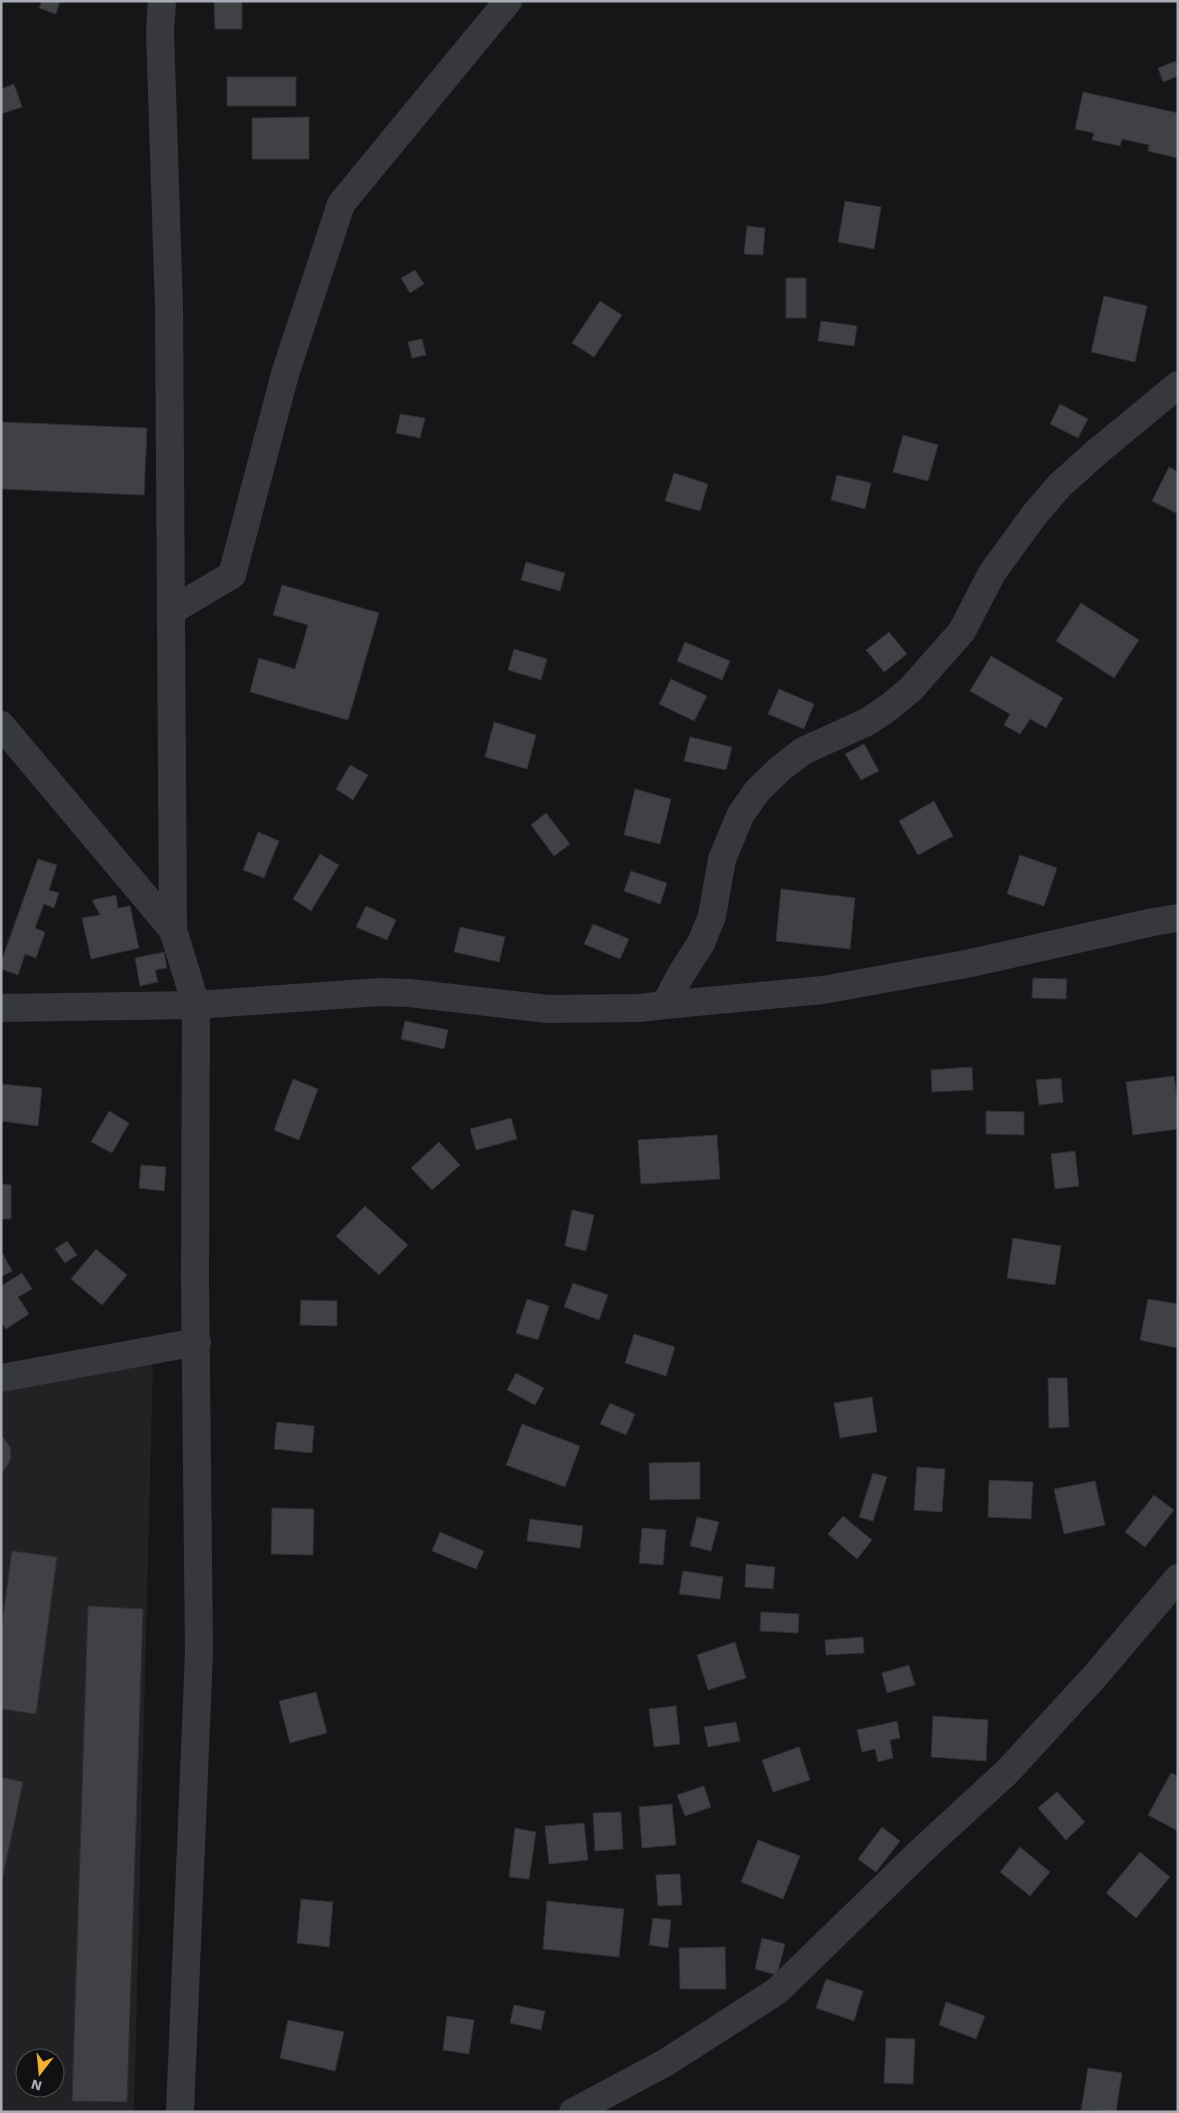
<svg xmlns="http://www.w3.org/2000/svg" width="1179" height="2113" font-family="'Work Sans',sans-serif">
  <style>
    .built { fill: #222225; fill-rule: evenodd }
    .building { fill: #404145; stroke: #303034 }
    .lines { fill: none; stroke-linecap: round; stroke-linejoin: round }
    .minor { stroke: #37383d; stroke-width: 28 }
  </style>
  <rect width="100%" height="100%" fill="#161618"/>
  <path class="built" d="M153 1361 134 2112H1V1387ZM25 2058H55V2088H25Z"/>
  <g class="building">
    <path d="M42 1H60L56 14 39 8Z"/>
    <path d="M214 1H242V29H215Z"/>
    <path d="M1176 61 1178 76 1163 82 1158 68Z"/>
    <rect x="227" y="77" width="69" height="29"/>
    <path d="M14 84 22 107 1 114V89Z"/>
    <path d="M1083 92 1178 113V158L1148 151 1149 145 1122 139 1120 146 1092 140 1094 133 1075 129Z"/>
    <path d="M309 117V159H252V118Z"/>
    <path d="M845 201 881 207 874 249 838 242Z"/>
    <path d="M747 226 765 228 763 255 744 254Z"/>
    <path d="M415 270 424 284 410 293 401 278Z"/>
    <rect x="786" y="278" width="20" height="40"/>
    <path d="M1104 296 1147 306 1135 362 1091 352Z"/>
    <path d="M600 301 622 315 594 357 572 343Z"/>
    <path d="M821 321 857 326 854 346 818 341Z"/>
    <path d="M422 339 426 355 412 358 408 342Z"/>
    <path d="M1060 404 1088 419 1078 438 1050 424Z"/>
    <path d="M400 414 425 418 420 438 396 433Z"/>
    <path d="M1 422 147 428 144 495 1 489Z"/>
    <path d="M903 435 938 445 928 481 893 472Z"/>
    <path d="M1169 467 1178 472V514L1152 501Z"/>
    <path d="M674 473 708 484 700 511 665 501Z"/>
    <path d="M837 475 871 483 865 509 831 500Z"/>
    <path d="M526 562 565 573 560 591 521 580Z"/>
    <path d="M282 585 379 613 348 720 250 692 259 658 295 669 308 625 273 615Z"/>
    <path d="M1081 603 1139 640 1114 678 1056 641Z"/>
    <path d="M889 632 907 654 884 672 866 650Z"/>
    <path d="M685 642 730 661 722 680 677 661Z"/>
    <path d="M514 649 547 659 541 680 508 670Z"/>
    <path d="M991 656 1063 698 1046 728 1030 719 1020 734 1004 725 1010 714 970 691Z"/>
    <path d="M671 679 707 696 694 721 659 704Z"/>
    <path d="M779 689 814 704 804 729 768 714Z"/>
    <path d="M494 722 536 735 527 769 485 757Z"/>
    <path d="M690 737 732 747 726 770 684 761Z"/>
    <path d="M864 744 879 771 861 780 845 754Z"/>
    <path d="M350 765 368 775 353 800 336 789Z"/>
    <path d="M635 789 671 799 660 844 624 835Z"/>
    <path d="M934 801 953 836 918 855 899 821Z"/>
    <path d="M546 813 570 844 554 856 531 825Z"/>
    <path d="M258 832 279 841 264 878 243 870Z"/>
    <path d="M320 854 339 865 311 911 293 899Z"/>
    <path d="M1020 855 1057 868 1044 906 1007 894Z"/>
    <path d="M38 859 57 865 49 890 59 893 54 908 44 904 35 928 45 932 36 958 25 954 18 975 1 969V962Z"/>
    <path d="M631 871 667 883 660 904 624 891Z"/>
    <path d="M781 889 855 898 850 949 776 941Z"/>
    <path d="M116 895 118 908 130 906 139 948 91 959 82 918 100 915 92 900Z"/>
    <path d="M366 906 396 920 387 940 356 927Z"/>
    <path d="M593 924 629 939 620 959 584 944Z"/>
    <path d="M460 927 505 937 499 962 454 952Z"/>
    <path d="M164 952 167 968 155 970 158 982 140 986 135 958Z"/>
    <path d="M1033 978 1067 979 1066 999 1032 998Z"/>
    <path d="M405 1021 448 1030 444 1049 401 1039Z"/>
    <path d="M972 1067 973 1090 932 1092 931 1070Z"/>
    <path d="M1174 1076 1178 1105V1129L1133 1135 1126 1082Z"/>
    <path d="M1061 1078 1063 1102 1039 1105 1036 1080Z"/>
    <path d="M293 1079 318 1089 299 1140 274 1130Z"/>
    <path d="M1 1084 42 1088 38 1126 1 1121Z"/>
    <path d="M109 1111 129 1123 112 1153 91 1142Z"/>
    <path d="M986 1111 1024 1112V1135L986 1134Z"/>
    <path d="M511 1118 517 1139 476 1150 470 1129Z"/>
    <path d="M717 1135 720 1179 641 1184 638 1140Z"/>
    <path d="M439 1142 460 1165 432 1190 411 1168Z"/>
    <path d="M1075 1151 1079 1186 1055 1189 1051 1154Z"/>
    <path d="M141 1165 166 1167 164 1191 139 1188Z"/>
    <path d="M1 1184 11 1185V1219H1Z"/>
    <path d="M365 1206 408 1245 379 1275 336 1236Z"/>
    <path d="M572 1210 594 1215 586 1251 565 1246Z"/>
    <path d="M1013 1238 1061 1246 1055 1285 1007 1278Z"/>
    <path d="M67 1241 77 1255 65 1263 55 1249Z"/>
    <path d="M96 1249 127 1275 102 1305 71 1279Z"/>
    <path d="M3 1254 12 1271 1 1277V1255Z"/>
    <path d="M22 1273 32 1289 18 1297 29 1314 6 1329 1 1322V1286Z"/>
    <path d="M573 1283 608 1295 599 1320 564 1307Z"/>
    <path d="M527 1299 549 1306 538 1340 516 1333Z"/>
    <path d="M1148 1299 1178 1304 1177 1348 1140 1340Z"/>
    <path d="M301 1300 337 1301V1326L300 1325Z"/>
    <path d="M634 1334 675 1347 666 1376 625 1363Z"/>
    <path d="M516 1373 544 1388 535 1405 507 1390Z"/>
    <path d="M1048 1378H1067L1069 1427 1049 1428Z"/>
    <path d="M872 1397 877 1432 840 1438 834 1403Z"/>
    <path d="M610 1403 635 1414 626 1435 600 1424Z"/>
    <path d="M277 1422 314 1426 312 1453 274 1449Z"/>
    <path d="M522 1424 580 1446 565 1487 506 1465Z"/>
    <path d="M1 1434 10 1447 11 1458 6 1468 1 1473Z"/>
    <path d="M700 1462V1499L650 1500 649 1463Z"/>
    <path d="M917 1467 945 1469 942 1512 914 1510Z"/>
    <path d="M873 1473 887 1477 873 1521 859 1517Z"/>
    <path d="M989 1480 1033 1482 1031 1519 988 1517Z"/>
    <path d="M1095 1481 1105 1525 1064 1534 1054 1489Z"/>
    <path d="M1154 1495 1174 1510 1145 1547 1125 1532Z"/>
    <path d="M272 1508 314 1509 313 1555 271 1554Z"/>
    <path d="M843 1516 872 1540 857 1559 828 1534Z"/>
    <path d="M697 1517 719 1522 711 1551 690 1546Z"/>
    <path d="M530 1519 583 1526 580 1548 527 1541Z"/>
    <path d="M642 1528 666 1530 663 1565 639 1563Z"/>
    <path d="M440 1532 484 1551 476 1569 432 1551Z"/>
    <path d="M12 1551 57 1557 36 1714 1 1709V1630Z"/>
    <path d="M746 1564 775 1567 773 1589 745 1587Z"/>
    <path d="M683 1571 723 1577 720 1599 679 1594Z"/>
    <path d="M88 1606 143 1609 127 2102 72 2101Z"/>
    <path d="M761 1612 799 1614 798 1633 760 1631Z"/>
    <path d="M863 1637 864 1653 826 1655 825 1640Z"/>
    <path d="M735 1642 746 1678 708 1690 697 1655Z"/>
    <path d="M909 1665 915 1685 887 1693 882 1673Z"/>
    <path d="M316 1692 327 1733 290 1743 279 1701Z"/>
    <path d="M676 1706 680 1744 654 1747 649 1709Z"/>
    <path d="M933 1716 988 1720 986 1761 931 1757Z"/>
    <path d="M897 1721 900 1738 890 1740 893 1758 878 1762 875 1749 862 1752 857 1730Z"/>
    <path d="M736 1722 740 1741 708 1747 704 1727Z"/>
    <path d="M799 1747 810 1780 773 1792 762 1760Z"/>
    <path d="M1171 1773 1178 1776V1831L1148 1815Z"/>
    <path d="M1 1777 23 1782 1 1885Z"/>
    <path d="M704 1786 711 1807 685 1816 677 1795Z"/>
    <path d="M1057 1792 1085 1822 1066 1840 1038 1808Z"/>
    <path d="M672 1804 676 1845 642 1848 639 1807Z"/>
    <path d="M621 1812 623 1849 595 1851 593 1813Z"/>
    <path d="M584 1823 588 1860 549 1864 545 1826Z"/>
    <path d="M882 1827 900 1841 876 1872 858 1859Z"/>
    <path d="M515 1828 536 1832 529 1879 509 1877Z"/>
    <path d="M758 1840 800 1856 783 1899 741 1882Z"/>
    <path d="M1020 1847 1050 1872 1030 1896 1000 1872Z"/>
    <path d="M1140 1852 1170 1877 1136 1918 1106 1893Z"/>
    <path d="M680 1874 682 1905 658 1906 656 1875Z"/>
    <path d="M301 1899 333 1902 329 1947 297 1943Z"/>
    <path d="M547 1901 624 1909 619 1957 543 1949Z"/>
    <path d="M653 1918 671 1920 668 1948 649 1945Z"/>
    <path d="M762 1938 785 1944 777 1975 755 1969Z"/>
    <path d="M725 1947 726 1989H680L679 1948Z"/>
    <path d="M826 1979 863 1991 854 2021 816 2008Z"/>
    <path d="M946 2002 985 2016 976 2039 939 2025Z"/>
    <path d="M514 2005 545 2011 541 2030 510 2023Z"/>
    <path d="M447 2016 474 2020 469 2054 443 2050Z"/>
    <path d="M288 2020 344 2032 335 2071 280 2058Z"/>
    <path d="M886 2038 915 2039 913 2084 884 2083Z"/>
    <path d="M1088 2068 1122 2073 1116 2112 1081 2110Z"/>
  </g>
  <g class="lines">
    <g class="minor">
      <path d="M162 1 160 31 169 308 173 930 196 1005 195 1280 199 1653 180 2112"/>
      <path d="M171 611 232 575 285 374 341 204 508 1"/>
      <path d="M1 725 173 930"/>
      <path d="M665 1005 680 976 701 943 712 916 722 859 741 814 758 790 781 768 803 751 867 722 888 708 911 689 962 631 992 573 1035 514 1060 485 1098 451 1178 385"/>
      <path d="M1 1008 196 1005 380 992 409 993 548 1009 639 1008 665 1005 823 990 971 963 1153 922 1178 918"/>
      <path d="M1 1378 197 1342"/>
      <path d="M573 2112 665 2063 777 1991 920 1852 1007 1772 1095 1676 1178 1578"/>
    </g>
  </g>
  <rect width="1179" height="2113" fill="none" stroke="#a8adb8" stroke-width="5"/>
  <g transform="translate(40 2073) rotate(196)"><circle r="24" fill="#111113" stroke="#4d4f55"/>
  <path d="M0-4L9 19L0 12L-9 19Z" fill="#f2b134"/>
  <text y="-8" font-size="14" font-weight="bold" text-anchor="middle" fill="#a8adb8">N</text>
  </g>
</svg>
